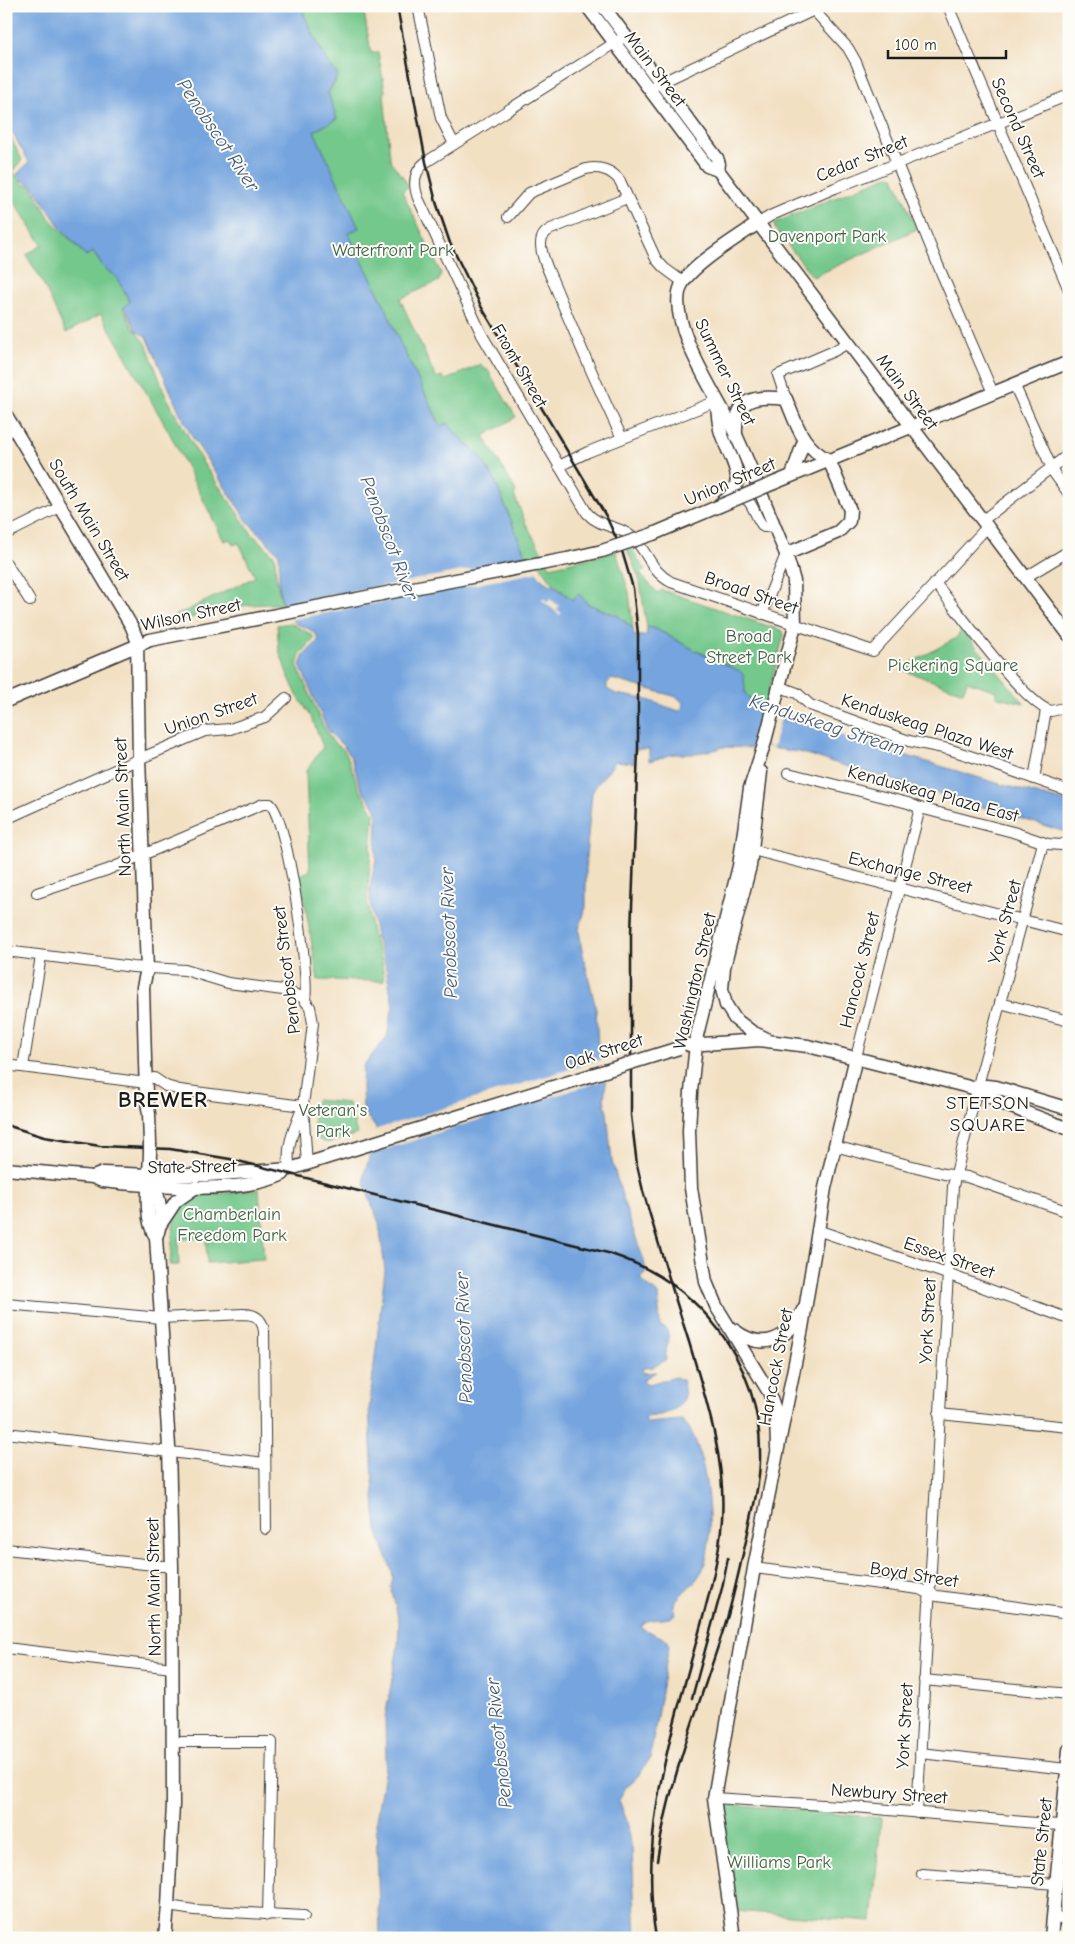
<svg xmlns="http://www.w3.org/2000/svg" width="1075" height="1944" font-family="'Comic Neue',sans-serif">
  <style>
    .green { fill: #74c88c; stroke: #487254 }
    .water { fill: #75a4de; stroke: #48607d; fill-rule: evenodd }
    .pier { fill: #f2e0c3 }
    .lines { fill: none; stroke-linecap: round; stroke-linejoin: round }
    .minor-casing { stroke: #3c3935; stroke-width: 12 }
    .major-casing { stroke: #3c3935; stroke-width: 15 }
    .minor { stroke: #fff; stroke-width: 10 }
    .major { stroke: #fff; stroke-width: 12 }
    .rail { stroke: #1c1c1c; stroke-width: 2.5 }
    .major-bridge-casing { stroke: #3c3935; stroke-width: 15; stroke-linecap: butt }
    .major-bridge { stroke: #fff; stroke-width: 12 }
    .labels { text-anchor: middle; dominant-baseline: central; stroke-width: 4; stroke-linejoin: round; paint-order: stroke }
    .street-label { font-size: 18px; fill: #1c1c1c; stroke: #fdfcf7 }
    .park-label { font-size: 18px; fill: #3f6149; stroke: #fdfcf7 }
    .water-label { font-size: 19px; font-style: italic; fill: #445973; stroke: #fdfcf7 }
    .neighbourhood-label { font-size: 19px; letter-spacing: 1px; fill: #1c1c1c; stroke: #fdfcf7 }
    .district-label { font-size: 22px; font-weight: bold; letter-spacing: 1px; fill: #1c1c1c; stroke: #fdfcf7 }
  </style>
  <rect width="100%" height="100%" fill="#fdfcf7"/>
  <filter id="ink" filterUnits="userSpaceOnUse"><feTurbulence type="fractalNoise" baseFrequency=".02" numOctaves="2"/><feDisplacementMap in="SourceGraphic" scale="10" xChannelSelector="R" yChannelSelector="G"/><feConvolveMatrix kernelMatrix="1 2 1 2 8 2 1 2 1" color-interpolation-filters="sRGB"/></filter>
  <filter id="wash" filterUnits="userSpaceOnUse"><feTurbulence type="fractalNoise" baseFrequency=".0096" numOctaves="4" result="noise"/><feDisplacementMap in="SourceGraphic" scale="20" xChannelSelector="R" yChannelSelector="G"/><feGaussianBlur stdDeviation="1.12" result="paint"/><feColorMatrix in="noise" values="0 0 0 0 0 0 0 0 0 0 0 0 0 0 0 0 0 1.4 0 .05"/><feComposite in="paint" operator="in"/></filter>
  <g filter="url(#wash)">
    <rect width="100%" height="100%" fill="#f2e0c3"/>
    <g class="green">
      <path d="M303 6H363L371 53 378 52 385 91 384 94 390 158C394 170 405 175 408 187L402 191 441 273 439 281 400 299 436 378 442 376 446 380 481 364 484 370 487 369 516 417 484 436 516 491 514 495 526 524 550 567 616 552 629 592 633 628 618 616 588 604 579 595 572 600 552 582 535 557 527 558C512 527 503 493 484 463 475 448 456 439 448 423L441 426 401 345 384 304 348 233 358 228 314 131 337 119 328 93 336 81 316 41 304 15Z"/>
      <path d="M6 128 22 160 13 172 23 184 31 186 50 219 86 256 93 252 103 267 116 277 131 302 123 308 132 326 146 343 165 394 201 460 252 534 275 556 276 576 282 604C259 604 237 605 215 611 196 616 181 622 161 623L255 577 239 543 233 545 230 539 224 541 169 432 101 314 66 333 41 279 26 255 42 245 14 201 11 187 6 179Z"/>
      <path d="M890 175 894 177 917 229 813 277 776 230 774 225 777 222Z"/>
      <path d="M623 540C633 548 637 559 645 569L640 574 658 593 662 590 783 631 784 635 765 705C750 701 741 695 744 679L728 664 694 650 662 632 647 627 639 578Z"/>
      <path d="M291 623 312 635 314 639 300 655 297 665 323 726 333 742 343 749 347 755 359 789 374 813 367 901 372 933 382 962 384 981 318 980 300 875 310 871 306 771 323 747 312 718 297 695 287 673 279 650 277 625Z"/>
      <path d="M962 630 1024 703 998 697 996 695V691L967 681 963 692 900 669 956 638Z"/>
      <path d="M316 1100 348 1103 357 1134C348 1137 339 1141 330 1142 307 1145 314 1112 316 1100Z"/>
      <path d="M259 1189 264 1259 207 1263 206 1238 178 1239 179 1265H170L174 1218 182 1203 197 1195 232 1193Z"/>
      <path d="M717 1803 881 1818 872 1921 734 1911Z"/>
    </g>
    <path class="water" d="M6 6H303L304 15 326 60 338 75 328 93 337 119 314 131 359 228 348 233 384 304 401 345 441 426 448 423 453 430 480 456 494 479 524 552 535 571 543 581 556 587 572 600 579 594 588 604 618 616 633 628 634 636H646L647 627 654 628 700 653 740 671 744 676 745 693 751 700 765 705 764 709 786 715 808 726 1000 784 1069 803V833L799 752 777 749 755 743 753 748 720 747 719 749 692 754H674L649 761V749H634V763L615 761C609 773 598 780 592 793L586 857V907L579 929 581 946 596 1009 598 1047 602 1058 606 1083 604 1099 607 1112 612 1162 627 1212 644 1261 646 1272 640 1277 642 1281 658 1294 660 1326 666 1328C672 1341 664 1347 666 1360L653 1367 643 1368 642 1373 656 1372 644 1379 643 1383 648 1384 676 1377 682 1380C689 1399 679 1411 660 1415 655 1416 650 1416 645 1418L647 1423 682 1420C708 1440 717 1544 702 1571 695 1584 682 1592 674 1603L675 1615C665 1623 648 1615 641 1626L643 1629 668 1640 669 1645 650 1758 638 1776 626 1787 619 1800 627 1821 632 1848 636 1938H380L376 1820 386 1761 385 1718 398 1646 399 1622 391 1587 393 1578 392 1571 378 1533 375 1513 369 1409 385 1270 379 1223 365 1186 364 1174 377 1135 376 1128 363 1111 362 1086 363 1066 387 1037 393 1005 385 963 376 937 370 902V888L376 858 377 812C375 802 366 799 362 790 356 778 355 763 348 752 343 744 333 738 327 729L300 665 304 655 318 641C317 627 298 628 291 619 282 607 278 589 279 574 279 567 280 561 279 554L247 521 193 438 180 413 147 337 137 331 124 307 130 302 116 277 103 267 93 252 86 256 60 227 32 185 21 180 17 174 29 162 6 122ZM612 679 677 697 683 703V707L679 711 645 699 616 694 607 689V683Z"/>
    <g class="pier">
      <path d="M530 558 539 572 289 620 281 605Z"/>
      <path d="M543 598 548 602 550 599 559 606 557 609 561 613 560 615 542 600Z"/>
      <path d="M764 709 782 714 773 748 754 743Z"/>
      <path d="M605 1058 608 1079 368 1155 375 1135 374 1130Z"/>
    </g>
  </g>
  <g filter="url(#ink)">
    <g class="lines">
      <g class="minor-casing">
        <g id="minor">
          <path d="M418 6 441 118 454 144"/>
          <path d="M810 6 848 48 856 62 938 265 993 393"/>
          <path d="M948 6 1069 290"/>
          <path d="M621 39 426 162C413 172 413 184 418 198L482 335 587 513C600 528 619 525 632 537 648 551 650 571 671 582L873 651 988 526"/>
          <path d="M654 86 814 10"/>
          <path d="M508 217 529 193 586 169C599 166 612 170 620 181L656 259 664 268 683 282"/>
          <path d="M757 224 772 215 835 188 1069 95"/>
          <path d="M1014 384 1054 473 1069 494"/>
          <path d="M786 399 778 375 834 351 848 343"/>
          <path d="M622 438C599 390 578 341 557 291 552 277 541 259 541 244 541 237 545 232 551 229L627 198"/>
          <path d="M559 466 588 452 717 401"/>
          <path d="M736 499C753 492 754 519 764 527L774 526"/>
          <path d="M983 520 1069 454"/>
          <path d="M6 534 62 506"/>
          <path d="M6 563 30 601"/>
          <path d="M1026 577 1069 551"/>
          <path d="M935 583C956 608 1025 705 1051 711L1069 707"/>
          <path d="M762 614 786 554"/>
          <path d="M780 687 797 693 810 705 909 741 948 749 973 757 1069 791"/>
          <path d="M788 773 908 803 920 808 1013 832 1048 844 1061 845 1069 841"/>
          <path d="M1034 779 1046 710"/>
          <path d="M6 819 139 759 205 731 230 729 265 717 286 698"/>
          <path d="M745 848 1069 932"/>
          <path d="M37 893 107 870 263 804H270C287 818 310 974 305 1000"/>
          <path d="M6 951 133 967 185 970 228 983 283 990 302 997 310 1007 313 1023 303 1106 307 1164"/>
          <path d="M1000 1003 1069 1021"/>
          <path d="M856 1057 920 808"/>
          <path d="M6 1065 146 1083"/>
          <path d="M23 1067 41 956"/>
          <path d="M154 1078 166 1086 180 1090 303 1106"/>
          <path d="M834 1146 944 1174 967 1177 1069 1212"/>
          <path d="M290 1169C285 1148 294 1129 302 1109"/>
          <path d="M817 1230 947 1274 1069 1319"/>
          <path d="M6 1304 161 1318 243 1314C255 1314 262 1318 264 1331L266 1529"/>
          <path d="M939 1414 1069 1427"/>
          <path d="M6 1433 265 1463"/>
          <path d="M6 1549 172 1567"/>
          <path d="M754 1568 919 1589 937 1596 1069 1614"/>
          <path d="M6 1648 172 1668"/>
          <path d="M924 1680 1069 1694"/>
          <path d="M173 1742H272L268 1915"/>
          <path d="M920 1753 1067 1769"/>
          <path d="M714 1798 855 1807 1069 1826"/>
          <path d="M917 1813 953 1186 977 1089 1043 843"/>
          <path d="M922 1874 1056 1884"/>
          <path d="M168 1906 194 1910 304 1916"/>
          <path d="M1053 1915 1069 1922"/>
        </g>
      </g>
      <g class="major-casing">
        <g id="major">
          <path d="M587 6 707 166 718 170 1069 635"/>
          <path d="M603 6 717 158 719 164 718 170"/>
          <path d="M757 224C738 237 690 266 681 286 665 323 720 400 736 435 754 474 769 514 786 554L794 581 795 625 764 745 750 788 739 866 697 1035 691 1092 689 1131 691 1188 706 1282 716 1306 769 1392 776 1413 777 1448"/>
          <path d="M717 406C718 414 718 424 721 433 730 461 753 482 719 505"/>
          <path d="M6 415 132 627 137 640 139 759 147 969 143 987 146 1096 149 1114 150 1144"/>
          <path d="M736 436C734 397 755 395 786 399 797 425 802 447 829 460"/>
          <path d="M792 475 804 441"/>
          <path d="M774 483 1069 362"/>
          <path d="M786 554 838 532 849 521 850 510 829 460"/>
          <path d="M6 701 150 640 392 592"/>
          <path d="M761 772 750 866 724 967 722 989 726 1005 735 1019 752 1032 765 1038"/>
          <path d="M689 1045 759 1040 808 1046 977 1089 1003 1104 1069 1129"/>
          <path d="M977 1089 986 1086 996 1087 1069 1109"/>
          <path d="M150 1152C150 1174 142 1219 156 1237L169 1447 172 1567 173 1804 168 1906 165 1938"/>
          <path d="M6 1169 93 1177 102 1181C152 1186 238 1196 283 1174"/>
          <path d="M93 1177 103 1173 150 1175H206L290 1169 479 1110"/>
          <path d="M152 1180C160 1195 164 1221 156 1237"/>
          <path d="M160 1225 176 1201 196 1187"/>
          <path d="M734 1330C762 1352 788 1340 803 1310"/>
          <path d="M734 1938 714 1798 754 1568 802 1328 825 1188 856 1057"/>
          <path d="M1051 1938 1069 1750"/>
        </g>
      </g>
      <use href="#minor" class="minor"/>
      <use href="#major" class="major"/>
      <g class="rail">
        <path d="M397 6 426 162 436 202 450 243 482 308 606 516 622 551 633 588 638 634V749L631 933V1115L637 1165 643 1191C658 1242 673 1292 689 1342 706 1399 726 1459 722 1519 719 1562 707 1602 696 1643 669 1741 639 1836 656 1938"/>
        <path d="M6 1125 44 1137 100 1146 170 1149 230 1159 608 1253C652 1267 690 1292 718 1329 745 1365 760 1407 760 1452 761 1482 752 1512 746 1541 740 1566 735 1590 728 1615 703 1697 669 1776 657 1861"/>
        <path d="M692 1698 722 1588 728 1558"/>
      </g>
      <g class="major-bridge-casing">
        <g id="major-bridge">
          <path d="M392 592 567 559 602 551 653 534 774 483"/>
          <path d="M479 1110 679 1048"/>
          <path d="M150 1144V1152"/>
        </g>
      </g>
      <use href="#major-bridge" class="major-bridge"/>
    </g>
  </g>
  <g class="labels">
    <g class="street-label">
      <text transform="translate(655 69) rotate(53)">Main Street</text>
      <text transform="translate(1018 128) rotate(66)">Second Street</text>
      <text transform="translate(862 159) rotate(-22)">Cedar Street</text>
      <text transform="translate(519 366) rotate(60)">Front Street</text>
      <text transform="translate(725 372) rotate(64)">Summer Street</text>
      <text transform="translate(907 392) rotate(53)">Main Street</text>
      <text transform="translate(730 482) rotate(-23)">Union Street</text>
      <text transform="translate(89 520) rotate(59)">South Main Street</text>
      <text transform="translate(751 593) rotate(19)">Broad Street</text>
      <text transform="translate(191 615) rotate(-12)">Wilson Street</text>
      <text transform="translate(211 714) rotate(-19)">Union Street</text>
      <text transform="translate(927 727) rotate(18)">Kenduskeag Plaza West</text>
      <text transform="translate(933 794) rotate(15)">Kenduskeag Plaza East</text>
      <text transform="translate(123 807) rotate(-92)">North Main Street</text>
      <text transform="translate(910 873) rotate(14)">Exchange Street</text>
      <text transform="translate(1005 922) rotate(-75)">York Street</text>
      <text transform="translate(287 970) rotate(-97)">Penobscot Street</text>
      <text transform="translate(860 970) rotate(-76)">Hancock Street</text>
      <text transform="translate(695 981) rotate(-77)">Washington Street</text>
      <text transform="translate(604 1052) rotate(-18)">Oak Street</text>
      <text transform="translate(192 1167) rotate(-1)">State Street</text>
      <text transform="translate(949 1258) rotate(19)">Essex Street</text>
      <text transform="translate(928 1321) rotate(-87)">York Street</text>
      <text transform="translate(776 1367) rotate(-79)">Hancock Street</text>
      <text transform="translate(914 1575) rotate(9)">Boyd Street</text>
      <text transform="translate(154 1587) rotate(-91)">North Main Street</text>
      <text transform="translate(905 1726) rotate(-87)">York Street</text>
      <text transform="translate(889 1794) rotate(4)">Newbury Street</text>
      <text transform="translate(1042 1842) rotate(-84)">State Street</text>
    </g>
    <g class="park-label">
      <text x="827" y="236">Davenport Park</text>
      <text x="393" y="250">Waterfront Park</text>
      <text x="749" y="636">Broad<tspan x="749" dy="21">Street Park</tspan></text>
      <text x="953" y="665">Pickering Square</text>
      <text x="333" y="1110">Veteran's<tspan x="333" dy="21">Park</tspan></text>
      <text x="232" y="1214">Chamberlain<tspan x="232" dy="21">Freedom Park</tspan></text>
      <text x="779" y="1862">Williams Park</text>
    </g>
    <g class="water-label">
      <text transform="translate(218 135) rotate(56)">Penobscot River</text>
      <text transform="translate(389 538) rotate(69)">Penobscot River</text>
      <text transform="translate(827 725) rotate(18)">Kenduskeag Stream</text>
      <text transform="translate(449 933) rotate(-92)">Penobscot River</text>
      <text transform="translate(464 1338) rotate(-92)">Penobscot River</text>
      <text transform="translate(499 1743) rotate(-96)">Penobscot River</text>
    </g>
    <g class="neighbourhood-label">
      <text x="988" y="1103">STETSON<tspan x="988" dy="22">SQUARE</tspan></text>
    </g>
    <g class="district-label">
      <text x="163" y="1100">BREWER</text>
    </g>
  </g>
  <rect width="1075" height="1944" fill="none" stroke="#fdfcf7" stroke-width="25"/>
  <path d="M888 50v8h118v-8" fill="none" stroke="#1c1c1c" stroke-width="2.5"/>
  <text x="895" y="50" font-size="15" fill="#1c1c1c" stroke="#fdfcf7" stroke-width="4" paint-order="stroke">100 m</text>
</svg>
